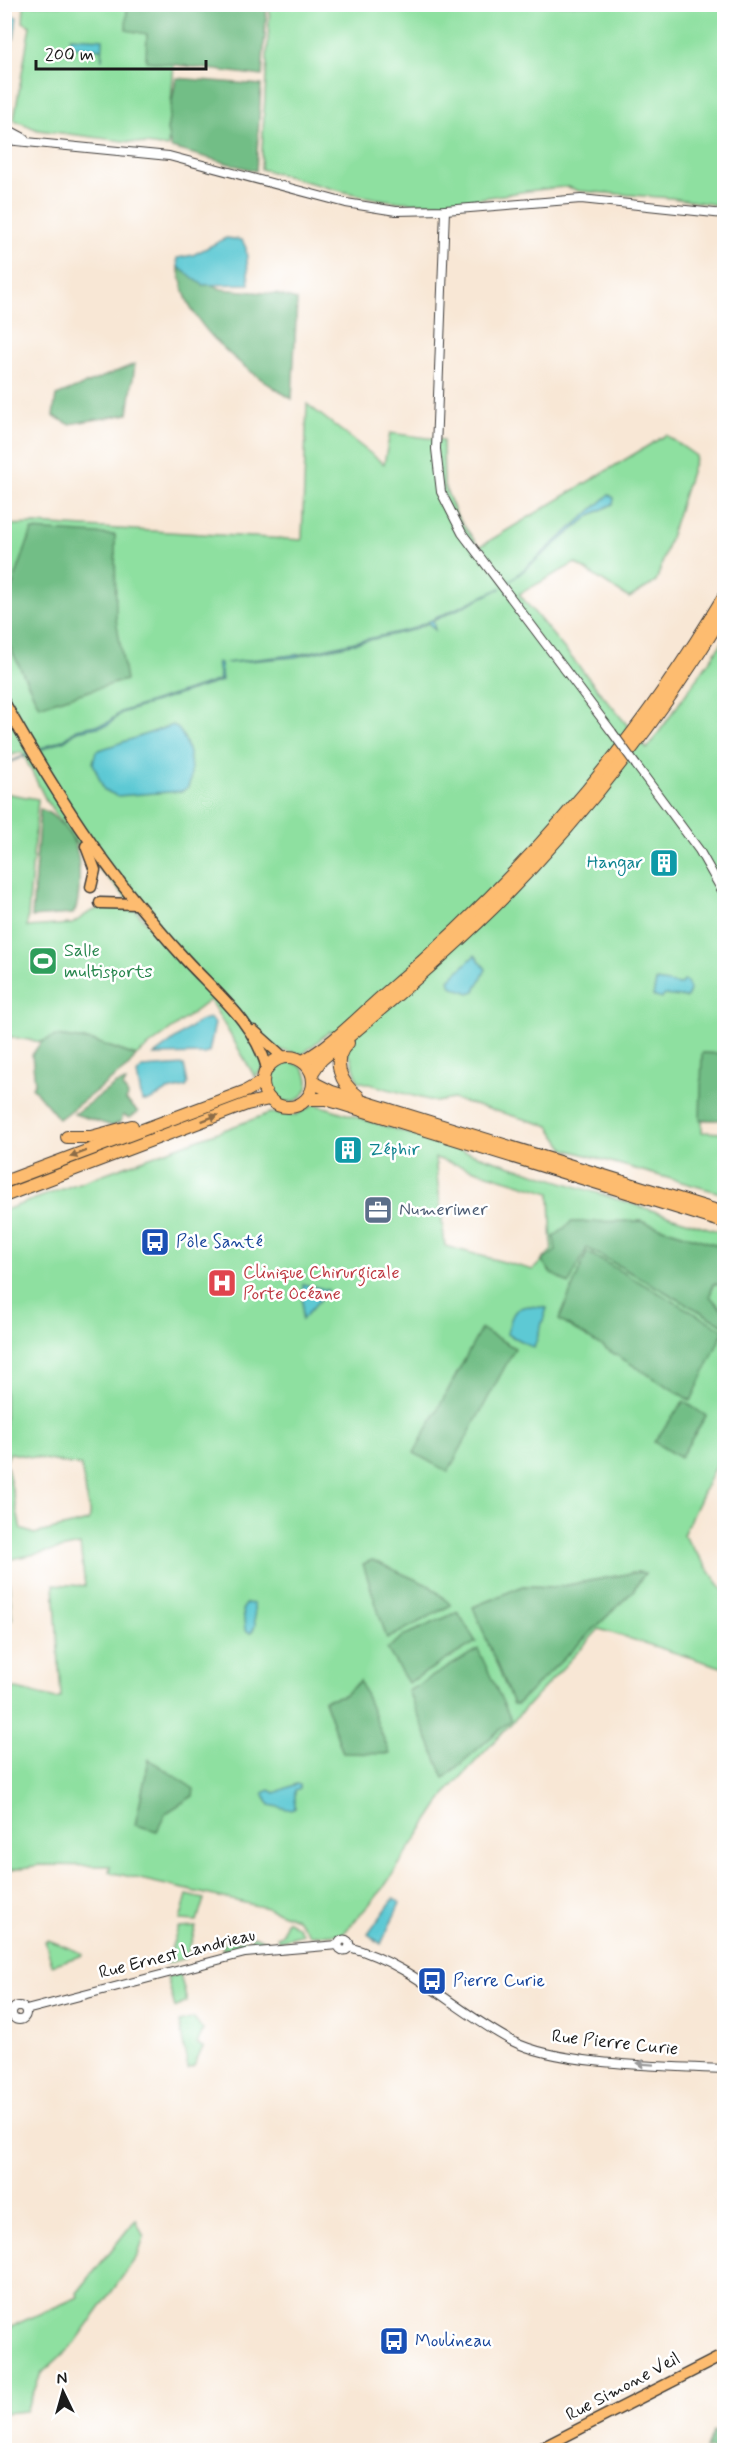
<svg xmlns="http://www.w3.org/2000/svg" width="729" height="2455" font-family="Mynerve,sans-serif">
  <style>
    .green { fill: #8ee0a0; stroke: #557e5e; stroke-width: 1.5; fill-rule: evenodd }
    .forest { fill: #72be86; stroke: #476d51; stroke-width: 1.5 }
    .water { fill: #5dc9d4; stroke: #3c7278; stroke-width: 1.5 }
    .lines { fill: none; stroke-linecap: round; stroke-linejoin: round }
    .minor-casing { stroke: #3d3a38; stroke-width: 10 }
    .major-casing { stroke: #3d3a38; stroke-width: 13 }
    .highway-casing { stroke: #3d3a38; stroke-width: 14 }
    .minor { stroke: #fff; stroke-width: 8 }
    .major { stroke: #fdbc6f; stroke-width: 10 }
    .highway { stroke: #fdbc6f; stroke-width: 12 }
    .minor-bridge-casing { stroke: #3d3a38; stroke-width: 10; stroke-linecap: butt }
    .minor-bridge { stroke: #fff; stroke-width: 8 }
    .oneway { fill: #8c6c46 }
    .oneway2 { fill: #999 }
    .labels { text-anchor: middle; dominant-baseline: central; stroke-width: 5; stroke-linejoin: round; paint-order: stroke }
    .culture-label { font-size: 18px; fill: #0d838f; stroke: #fff; text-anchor: end }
    .leisure-label { font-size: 18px; fill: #27864d; stroke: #fff; text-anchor: start }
    .service-label { font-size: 18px; fill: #4e5e75; stroke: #fff; text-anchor: start }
    .transit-label { font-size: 18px; fill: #164399; stroke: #fff; text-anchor: start }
    .health-label { font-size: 18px; fill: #be3a42; stroke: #fff; text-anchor: start }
    .street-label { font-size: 18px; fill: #1c1c1c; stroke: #fff }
  </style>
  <rect width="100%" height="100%" fill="#fff"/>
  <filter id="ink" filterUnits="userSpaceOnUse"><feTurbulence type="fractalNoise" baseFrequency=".0167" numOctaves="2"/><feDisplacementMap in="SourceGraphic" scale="12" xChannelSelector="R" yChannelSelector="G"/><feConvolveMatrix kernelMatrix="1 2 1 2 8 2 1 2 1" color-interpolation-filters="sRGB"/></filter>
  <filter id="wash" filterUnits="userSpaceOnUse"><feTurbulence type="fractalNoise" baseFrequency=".008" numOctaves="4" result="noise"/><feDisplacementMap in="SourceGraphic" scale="24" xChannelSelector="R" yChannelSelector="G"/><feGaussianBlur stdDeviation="1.35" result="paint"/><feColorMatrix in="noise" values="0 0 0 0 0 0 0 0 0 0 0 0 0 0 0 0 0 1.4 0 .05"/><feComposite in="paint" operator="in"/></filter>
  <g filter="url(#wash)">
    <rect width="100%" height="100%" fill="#f8e7d5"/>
    <g class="green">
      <path d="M24 5H178L168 147 38 130 14 120 30 26 23 22Z"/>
      <path d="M270 5H724V206L671 198 579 191 568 187C522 189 477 202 431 203 372 204 317 184 261 169Z"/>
      <path d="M307 404 384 464 390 433 443 440 444 485 457 516 479 547 666 435 696 456 656 582 629 598 575 563 519 594 647 749 724 640V1054L702 1053V1132L724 1133V1194L565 1149 549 1126 453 1099 436 1102 358 1081 351 1058 330 1031 303 1054 279 1050 255 1077 210 1000 136 1056 93 1041 56 1036 41 1042 5 1036 4 793 38 799 27 927 72 924 90 912 103 907 134 909 198 981 186 960 81 850 46 800 22 752 5 757V525L35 524 302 540Z"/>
      <circle cx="288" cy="1082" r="20"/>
      <path d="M315 1104 724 1233V1247L640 1221 587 1248 724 1325V1447L683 1535 724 1591V1668L599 1629 448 1791 382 1890 343 1934 310 1935 297 1919 267 1908 109 1872 110 1866 40 1865 5 1871V1686L56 1699 61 1697 54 1584 85 1586 80 1545 7 1560 12 1619 5 1624V1210L270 1113 296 1115ZM435 1158 550 1193 552 1250 533 1270 445 1246ZM10 1453 81 1466 90 1517 88 1521 34 1534 21 1529 6 1462ZM638 1572 645 1573 632 1592 517 1704H513L503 1677 522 1586 557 1587ZM360 1681 343 1752 324 1700 344 1695Z"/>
      <path d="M713 1284 724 1285V1312L710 1297Z"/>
      <path d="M187 1895 204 1899 197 1921 180 1920Z"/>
      <path d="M286 1920 297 1926 303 1934 278 1941 277 1937 282 1935Z"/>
      <path d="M196 1927 186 1958 166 1964 178 1928Z"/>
      <path d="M254 1936 267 1942 222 1950 226 1939 239 1942 240 1939 248 1941Z"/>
      <path d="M48 1940 82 1953 83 1955 52 1965 45 1941Z"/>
      <path d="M180 1974 187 2002 175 2008 167 1977Z"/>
      <path d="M194 2018 203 2030 197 2044 203 2047 194 2066 188 2069 179 2022Z"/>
      <path d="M136 2219 144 2238 138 2255 75 2343 41 2374 26 2411 5 2413V2329L78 2297 77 2293Z"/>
    </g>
    <g class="forest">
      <path d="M127 5H267L262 76 146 61 147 34 126 30Z"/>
      <path d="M5 44H12L5 105 4 44Z"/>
      <path d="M176 78 261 85 256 171 171 148 167 130Z"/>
      <path d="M178 267 221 289 276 294 297 300 292 399C256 378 208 342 189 304 183 293 181 279 178 267Z"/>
      <path d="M135 364 128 414 69 424 53 416 56 396Z"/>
      <path d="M32 530 115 535 116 618 126 680 39 706 4 635 5 607Z"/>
      <path d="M40 809C53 812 70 832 75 845 81 859 81 903 73 914L32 917Z"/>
      <path d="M56 1036 93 1041 136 1056 129 1066 59 1119 32 1087 35 1083 32 1055 41 1042Z"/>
      <path d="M702 1053 724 1054V1120H700Z"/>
      <path d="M126 1082 123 1088 128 1095 126 1100 138 1112 130 1118 123 1115 121 1122 112 1126 74 1114 116 1084Z"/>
      <path d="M640 1221 724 1247V1285L713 1284 710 1296 724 1312V1325L587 1248 569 1284 551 1273 542 1261 556 1251 554 1237 571 1222Z"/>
      <path d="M587 1252 724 1330 691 1401 559 1320Z"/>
      <path d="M481 1329 515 1348 448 1472 414 1453Z"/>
      <path d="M684 1401 706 1416 680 1458 654 1442Z"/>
      <path d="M372 1560 430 1586 451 1605 387 1639 363 1564Z"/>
      <path d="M638 1572 645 1573 632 1592 517 1704H513L473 1607 523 1586 557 1587Z"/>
      <path d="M458 1612 476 1642 408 1683 387 1649 405 1635Z"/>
      <path d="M478 1649 511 1720 444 1778 408 1691Z"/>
      <path d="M360 1681 390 1754 343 1753 324 1700 344 1695Z"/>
      <path d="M149 1759 194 1789 193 1796 166 1813 157 1831 135 1825Z"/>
      <path d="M714 2431 724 2436 718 2450H705Z"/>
    </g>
    <g class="water">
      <path d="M5 15 17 17 14 39 5 38Z"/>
      <path d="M70 37 103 39 102 60 101 49 69 46Z"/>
      <path d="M226 238 242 240 246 248 249 284 203 285 178 267 177 258 193 255Z"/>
      <path d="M609 495 614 498 613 504 591 515 507 584Z"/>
      <path d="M501 588 433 621 435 630 428 623 412 630 295 657 225 663 302 654 412 629Z"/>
      <path d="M217 662 220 663 222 681 121 713 108 725 77 731 65 740 5 764 64 739 77 729 107 723 121 712 220 680Z"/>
      <path d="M173 725C188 733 195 771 188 787L182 791 117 796 104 790 93 763 96 751Z"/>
      <path d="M475 955 486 969 475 991 469 993 451 986 449 980Z"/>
      <path d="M656 981 680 985 683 981 687 982 690 990 687 998 665 995 661 999 653 996Z"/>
      <path d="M209 1018 215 1023 209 1052 205 1054 154 1055 199 1021Z"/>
      <path d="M184 1065 188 1084 186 1087 167 1091 149 1101H142L137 1074 142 1068Z"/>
      <path d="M303 1284 328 1290 302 1320Z"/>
      <path d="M529 1306 547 1308 534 1348 507 1334C511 1318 512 1307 529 1306Z"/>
      <path d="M246 1603 254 1604 255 1626 251 1633 245 1630 243 1609Z"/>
      <path d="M296 1784 300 1785V1788L295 1790V1808L292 1810 270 1805 263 1793 270 1790 275 1793Z"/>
      <path d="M394 1898 400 1903 381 1944 368 1934Z"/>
    </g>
  </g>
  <g filter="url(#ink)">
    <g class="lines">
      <g class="minor-casing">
        <g id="minor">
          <path d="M9 130 24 138"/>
          <path d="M6 140 169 156 346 203 396 211 445 210 581 199 724 214"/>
          <path d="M445 210 436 449 441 492 462 533 612 732"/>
          <path d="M636 765 699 850 724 894"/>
          <circle cx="344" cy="1945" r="5.5"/>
          <path d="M349 1947C412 1964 455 2011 512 2041 560 2066 668 2066 724 2069"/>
          <circle cx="19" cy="2013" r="7"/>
          <path d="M26 2010 245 1953 338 1945"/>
        </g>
      </g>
      <g class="major-casing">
        <g id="major">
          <path d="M4 702C40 766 78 829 123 886 143 911 164 936 185 959 216 993 254 1022 267 1068"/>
          <path d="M86 846 95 870 91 887"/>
          <path d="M100 903 137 904"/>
          <path d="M254 1031 283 1057"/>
          <path d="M538 2450 724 2355"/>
        </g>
      </g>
      <g class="highway-casing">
        <g id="highway">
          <path d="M348 1043C330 1060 341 1084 358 1096"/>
          <circle cx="288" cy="1082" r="25"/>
          <path d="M303 1061C333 1045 360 1015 387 992 520 879 635 746 724 596"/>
          <path d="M312 1073 321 1060C380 1010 440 960 495 906 583 817 660 719 724 613"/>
          <path d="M314 1083 332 1092 724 1213"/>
          <path d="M308 1099H326L724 1222"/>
          <path d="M67 1137H91L132 1126"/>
          <path d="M4 1182 246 1091 262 1082"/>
          <path d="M4 1196 247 1104 269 1099"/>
        </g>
      </g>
      <use href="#minor" class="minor"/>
      <use href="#major" class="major"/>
      <use href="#highway" class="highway"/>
      <g class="minor-bridge-casing">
        <path id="minor-bridge" d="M612 732 636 765"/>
      </g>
      <use href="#minor-bridge" class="minor-bridge"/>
    </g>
    <defs><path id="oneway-solid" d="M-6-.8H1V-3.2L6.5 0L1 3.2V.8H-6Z" transform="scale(1.5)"/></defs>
    <g class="oneway">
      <use href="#oneway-solid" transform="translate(210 1118) rotate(-21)"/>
      <use href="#oneway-solid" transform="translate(78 1154) rotate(159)"/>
    </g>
    <use class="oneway2" href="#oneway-solid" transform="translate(645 2064) rotate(-176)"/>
  </g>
  <defs>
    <g id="building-square" transform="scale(1.5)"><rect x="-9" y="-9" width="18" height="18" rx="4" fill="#0f9aa8" stroke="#fff"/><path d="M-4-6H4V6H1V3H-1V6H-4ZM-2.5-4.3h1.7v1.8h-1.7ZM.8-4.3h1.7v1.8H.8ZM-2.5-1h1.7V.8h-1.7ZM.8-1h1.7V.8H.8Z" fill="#fff"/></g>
    <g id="stadium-square" transform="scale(1.5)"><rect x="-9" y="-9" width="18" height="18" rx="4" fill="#2e9e5b" stroke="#fff"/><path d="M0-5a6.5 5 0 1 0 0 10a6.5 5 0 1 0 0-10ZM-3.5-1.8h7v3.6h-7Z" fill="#fff"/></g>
    <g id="office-square" transform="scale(1.5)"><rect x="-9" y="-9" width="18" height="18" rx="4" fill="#5c6f8a" stroke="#fff"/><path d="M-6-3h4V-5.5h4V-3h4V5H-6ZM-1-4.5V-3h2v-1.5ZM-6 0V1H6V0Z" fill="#fff"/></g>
    <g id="bus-square" transform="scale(1.5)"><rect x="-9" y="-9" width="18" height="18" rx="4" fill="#1a4fb4" stroke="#fff"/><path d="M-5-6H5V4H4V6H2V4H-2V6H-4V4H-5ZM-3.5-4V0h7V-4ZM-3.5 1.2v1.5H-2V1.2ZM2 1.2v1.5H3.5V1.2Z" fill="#fff"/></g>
    <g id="hospital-square" transform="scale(1.5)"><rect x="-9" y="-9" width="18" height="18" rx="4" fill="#e0444e" stroke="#fff"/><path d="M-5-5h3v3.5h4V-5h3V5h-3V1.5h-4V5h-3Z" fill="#fff"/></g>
  </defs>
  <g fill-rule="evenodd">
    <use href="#building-square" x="664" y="863"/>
    <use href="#stadium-square" x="43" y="961"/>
    <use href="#building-square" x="348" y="1150"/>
    <use href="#office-square" x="378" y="1210"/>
    <use href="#bus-square" x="155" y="1242"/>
    <use href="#hospital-square" x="222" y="1283"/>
    <use href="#bus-square" x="432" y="1981"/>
    <use href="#bus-square" x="394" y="2341"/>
  </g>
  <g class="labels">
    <g class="culture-label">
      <text x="643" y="863">Hangar</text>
      <text x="369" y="1150" text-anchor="start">Zéphir</text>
    </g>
    <g class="leisure-label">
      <text x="64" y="951">Salle<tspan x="64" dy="21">multisports</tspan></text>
    </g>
    <g class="service-label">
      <text x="399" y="1210">Numerimer</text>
    </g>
    <g class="transit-label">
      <text x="176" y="1242">Pôle Santé</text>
      <text x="453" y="1981">Pierre Curie</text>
      <text x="415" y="2341">Moulineau</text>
    </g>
    <g class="health-label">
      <text x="243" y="1273">Clinique Chirurgicale<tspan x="243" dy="21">Porte Océane</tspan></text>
    </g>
    <g class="street-label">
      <text transform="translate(177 1954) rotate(-14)">Rue Ernest Landrieau</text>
      <text transform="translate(615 2043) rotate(6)">Rue Pierre Curie</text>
      <text transform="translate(623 2387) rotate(-28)">Rue Simone Veil</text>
    </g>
  </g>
  <rect width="729" height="2455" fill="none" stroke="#fff" stroke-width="24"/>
  <g transform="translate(63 2392) rotate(355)" stroke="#ffffff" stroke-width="4.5" paint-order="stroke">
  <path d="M0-4.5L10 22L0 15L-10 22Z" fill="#1c1c1c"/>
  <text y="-9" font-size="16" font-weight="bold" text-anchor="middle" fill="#1c1c1c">N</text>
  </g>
  <path d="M36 60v9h170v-9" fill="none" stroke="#1c1c1c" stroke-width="3"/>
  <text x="45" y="60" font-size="18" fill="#1c1c1c" stroke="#ffffff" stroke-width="4.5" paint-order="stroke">200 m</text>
</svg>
